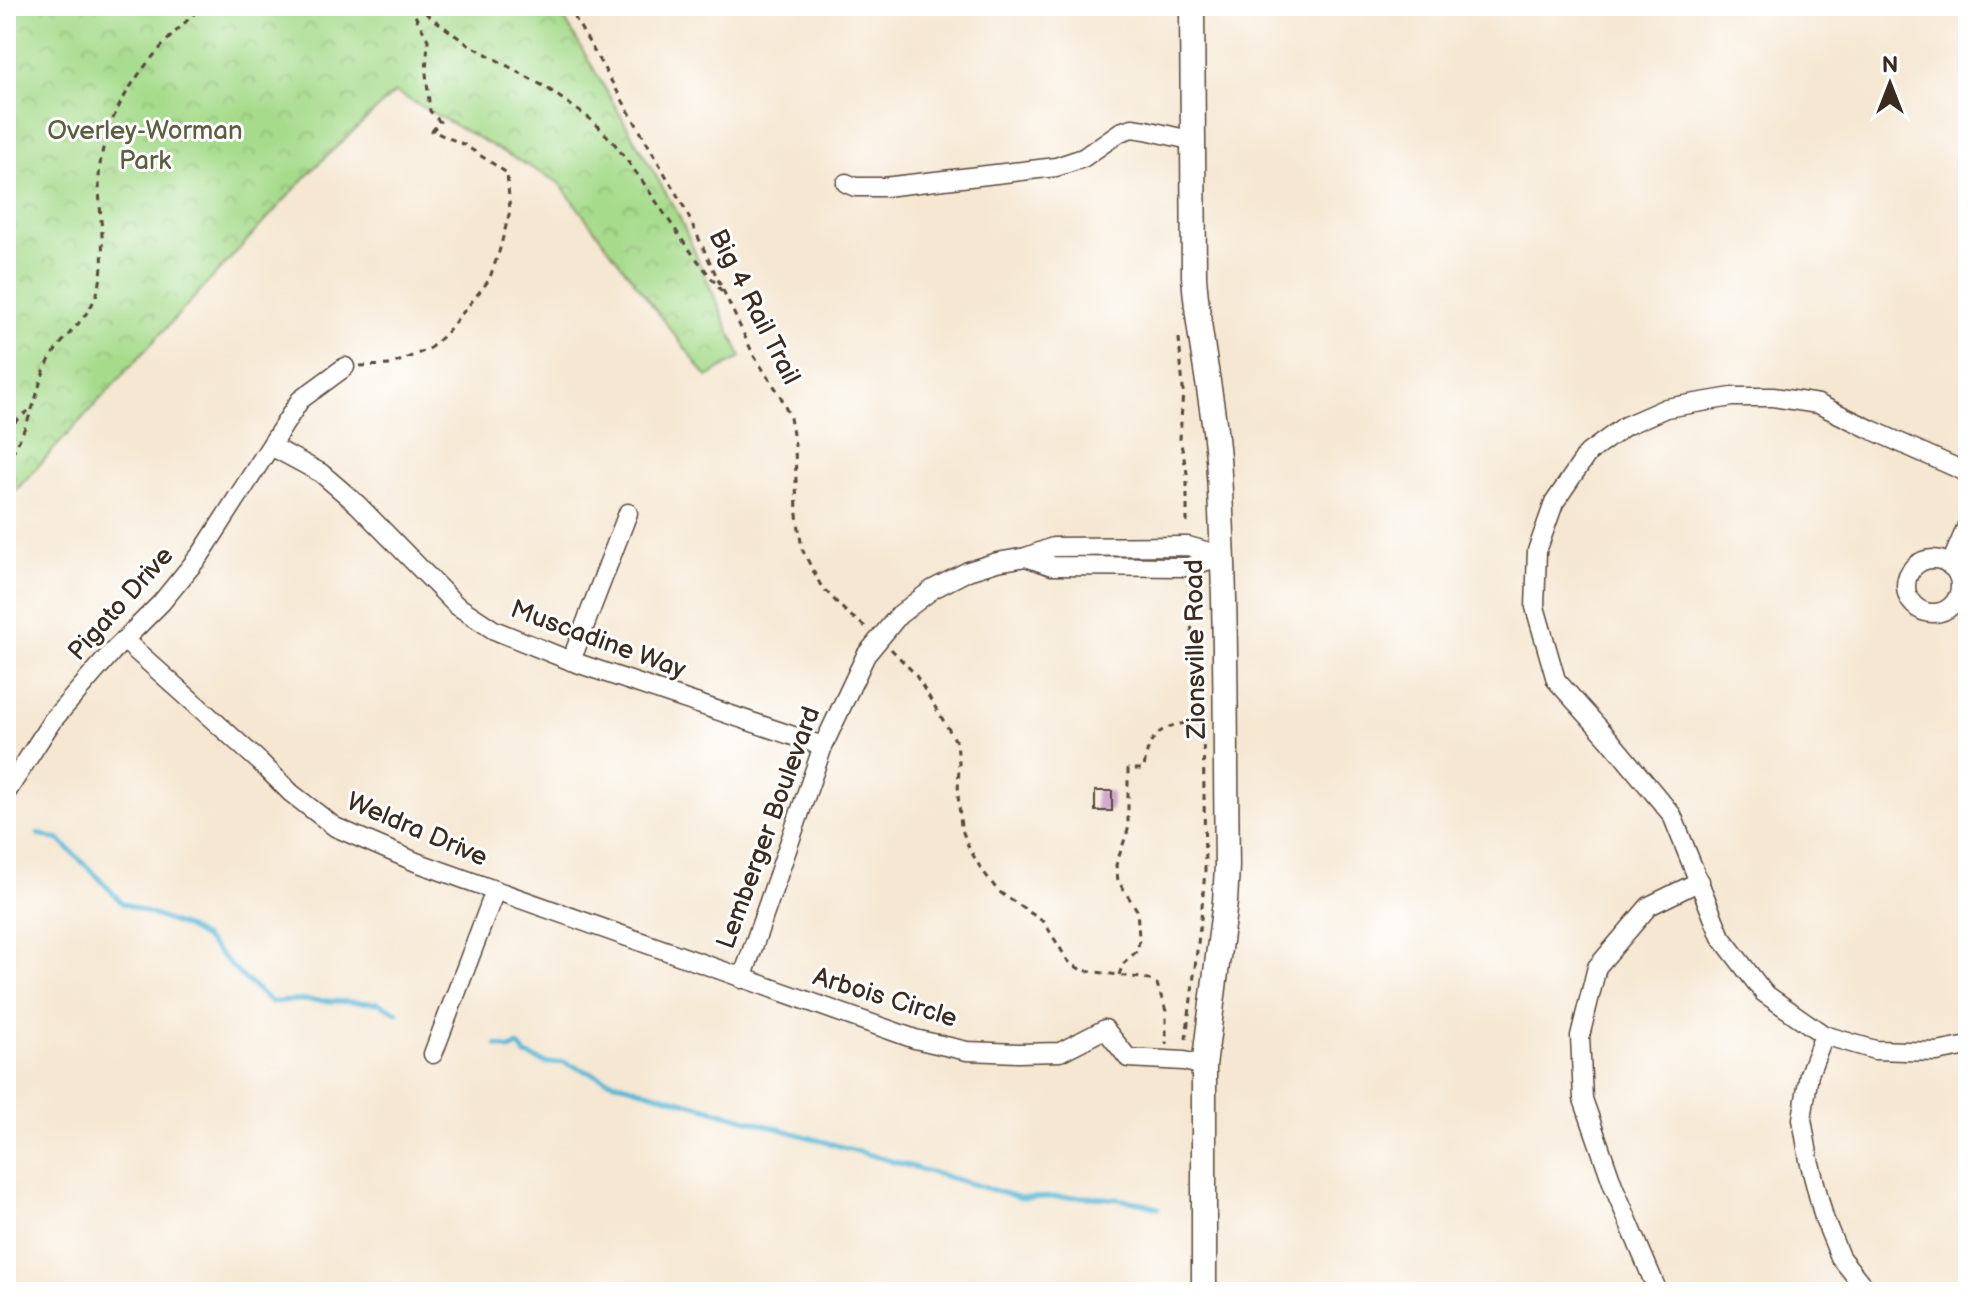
<svg xmlns="http://www.w3.org/2000/svg" width="1974" height="1298" font-family="'Balsamiq Sans',sans-serif">
  <style>
    .park { fill: url(#park-crowns); stroke: #708254; stroke-width: 2 }
    .lines { fill: none; stroke-linecap: round; stroke-linejoin: round }
    .stream { stroke: #58b8d7; stroke-width: 5 }
    .building { fill: #c791c6 }
    .minor-casing { stroke: #574639; stroke-width: 21 }
    .major-casing { stroke: #574639; stroke-width: 27 }
    .path { stroke: #574639; stroke-width: 3; stroke-dasharray: 6 6; stroke-linecap: butt }
    .minor { stroke: #fff; stroke-width: 18 }
    .major { stroke: #fff; stroke-width: 24 }
    .labels { text-anchor: middle; dominant-baseline: central; stroke-width: 6; stroke-linejoin: round; paint-order: stroke }
    .park-label { font-size: 26px; fill: #5b5f3f; stroke: #fff }
    .street-label { font-size: 26px; fill: #3b2a1e; stroke: #fff }
  </style>
  <defs>
    <pattern id="park-crowns" width="20" height="18" patternUnits="userSpaceOnUse" patternTransform="scale(2)"><rect width="20" height="18" fill="#a6db8b"/><path d="M2 6a3 3 0 1 1 6 0M12 15a3 3 0 1 1 6 0" fill="none" stroke="#90bc78"/></pattern>
  </defs>
  <rect width="100%" height="100%" fill="#fff"/>
  <filter id="ink" filterUnits="userSpaceOnUse"><feTurbulence type="fractalNoise" baseFrequency=".0125" numOctaves="2"/><feDisplacementMap in="SourceGraphic" scale="16" xChannelSelector="R" yChannelSelector="G"/><feConvolveMatrix kernelMatrix="1 2 1 2 8 2 1 2 1" color-interpolation-filters="sRGB"/></filter>
  <filter id="wash" filterUnits="userSpaceOnUse"><feTurbulence type="fractalNoise" baseFrequency=".006" numOctaves="4" result="noise"/><feDisplacementMap in="SourceGraphic" scale="32" xChannelSelector="R" yChannelSelector="G"/><feGaussianBlur stdDeviation="1.8" result="paint"/><feColorMatrix in="noise" values="0 0 0 0 0 0 0 0 0 0 0 0 0 0 0 0 0 1.4 0 .05"/><feComposite in="paint" operator="in"/></filter>
  <g filter="url(#wash)">
    <rect width="100%" height="100%" fill="#f5e7d1"/>
    <path class="park" d="M6 6H557L678 214 741 357 707 377 559 183 395 92 314 168 6 501Z"/>
    <g class="lines">
      <g class="stream">
        <path d="M38 834 59 840 96 875 122 903 185 927 204 938 239 974 271 1002 305 1000 378 1003 397 1012"/>
        <path d="M496 1045 510 1049 518 1045 526 1055 547 1063 563 1062 608 1080 1021 1198C1067 1197 1113 1193 1158 1208"/>
      </g>
    </g>
    <g id="blocks">
      <rect class="building" x="1095" y="791" width="17" height="20"/>
    </g>
  </g>
  <g filter="url(#ink)">
    <use href="#blocks" fill-opacity="0" stroke="#574639" stroke-width="2"/>
    <g class="lines">
      <g class="minor-casing">
        <g id="minor">
          <path d="M846 183 855 187H884L1056 167 1083 158 1120 132 1132 128 1146 130 1194 141"/>
          <path d="M271 446 321 473 357 504 456 605 494 630 571 661 823 746"/>
          <path d="M1968 473 1872 430 1818 404 1773 397H1732L1666 408 1625 426 1588 453 1554 503 1537 551 1535 607 1556 680 1609 739 1672 815 1721 937 1764 993 1824 1035 1875 1050 1937 1052 1968 1046"/>
          <path d="M1026 557 1052 566 1188 567 1223 556"/>
          <circle cx="1933" cy="586" r="27"/>
          <path d="M1950 566 1968 523"/>
          <path d="M124 640 260 762 291 793 335 827 416 862 915 1039 967 1051 1018 1053 1060 1052 1105 1029 1128 1058 1184 1061 1204 1066"/>
          <path d="M571 661 628 513"/>
          <path d="M6 793 52 721 112 652 161 603 201 554 300 400 345 367"/>
          <path d="M742 979 823 746 866 655 899 615 933 589 968 571 997 562 1026 557 1053 547 1188 546 1223 556"/>
          <path d="M1824 1035 1809 1074 1802 1119 1809 1160 1824 1218 1840 1257 1868 1292"/>
          <path d="M433 1054 495 891"/>
          <path d="M1658 1292 1613 1185 1583 1099 1580 1036 1597 967 1649 906 1700 881"/>
        </g>
      </g>
      <g class="major-casing">
        <path id="major" d="M1192 6 1194 276C1198 337 1213 397 1218 458 1227 594 1225 730 1227 866L1225 902 1204 1066V1292"/>
      </g>
      <g class="path">
        <path d="M416 6 463 41 547 88 593 121 614 143 643 182 685 244 723 293"/>
        <path d="M568 6 684 207 754 356 780 395 790 418 795 445 797 515 802 549 821 586 847 613 867 628"/>
        <path d="M1179 338 1183 389 1180 439 1187 473V529"/>
        <path d="M360 366 390 365 429 349 446 333 469 305 489 280 499 252 510 211 507 173 463 144 432 131 440 122 430 111 426 73 428 40 410 6"/>
        <path d="M6 431 21 416 33 408"/>
        <path d="M6 464C17 446 25 429 32 409 38 394 40 377 48 363 63 333 93 319 100 282 106 249 99 213 99 179 101 109 153 50 203 6"/>
        <path d="M891 649 915 674 957 743 959 763 958 795 961 827 969 848 980 867 998 891 1044 922 1068 961 1081 970 1148 979 1157 984 1166 1011V1044"/>
        <path d="M1119 975 1123 964 1138 950 1139 937 1137 910 1118 881 1116 865 1128 830V769H1144C1148 729 1167 723 1203 722"/>
        <path d="M1186 1039 1201 919 1205 870 1203 722 1189 607 1188 584"/>
      </g>
      <use href="#minor" class="minor"/>
      <use href="#major" class="major"/>
    </g>
  </g>
  <g class="labels">
    <g class="park-label">
      <text x="145" y="131">Overley-Worman<tspan x="145" dy="30">Park</tspan></text>
    </g>
    <g class="street-label">
      <text transform="translate(754 307) rotate(63)">Big 4 Rail Trail</text>
      <text transform="translate(121 604) rotate(-48)">Pigato Drive</text>
      <text transform="translate(598 640) rotate(20)">Muscadine Way</text>
      <text transform="translate(1196 649) rotate(-91)">Zionsville Road</text>
      <text transform="translate(769 828) rotate(-70)">Lemberger Boulevard</text>
      <text transform="translate(417 830) rotate(23)">Weldra Drive</text>
      <text transform="translate(885 998) rotate(17)">Arbois Circle</text>
    </g>
  </g>
  <rect width="1974" height="1298" fill="none" stroke="#fff" stroke-width="32"/>
  <g transform="translate(1890 84)" stroke="#ffffff" stroke-width="6" paint-order="stroke">
  <path d="M0-6L14 30L0 20L-14 30Z" fill="#3b2a1e"/>
  <text y="-12" font-size="22" font-weight="bold" text-anchor="middle" fill="#3b2a1e">N</text>
  </g>
</svg>
